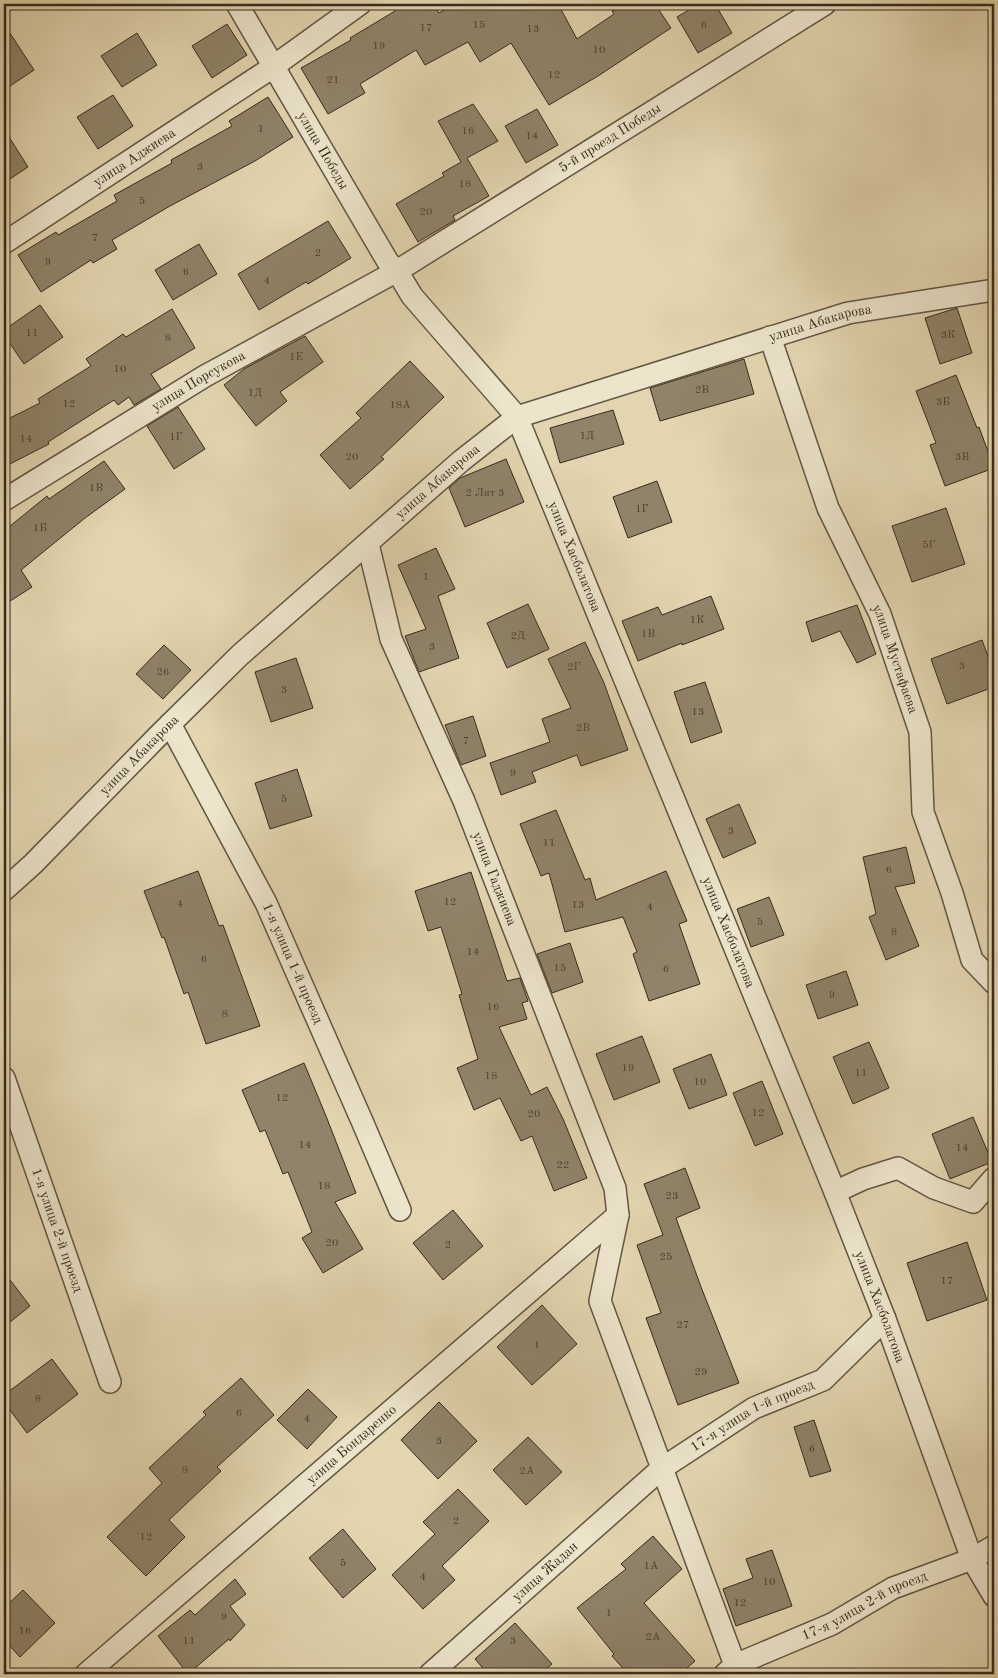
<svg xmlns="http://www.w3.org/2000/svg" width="998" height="1678" font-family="'Old Standard TT',serif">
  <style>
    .building { fill: #8f8369; stroke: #362b1d }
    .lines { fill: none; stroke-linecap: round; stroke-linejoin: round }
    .street-casing { stroke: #615642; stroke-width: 24 }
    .street { stroke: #ece4cb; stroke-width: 21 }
    .labels { text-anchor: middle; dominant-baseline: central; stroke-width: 4; stroke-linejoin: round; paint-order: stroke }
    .number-label { font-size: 11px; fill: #4c4130 }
    .street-label { font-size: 14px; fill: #362b1d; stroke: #ece4cb }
  </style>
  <rect width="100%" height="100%" fill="#e2d5af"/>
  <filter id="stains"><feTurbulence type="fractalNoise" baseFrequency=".004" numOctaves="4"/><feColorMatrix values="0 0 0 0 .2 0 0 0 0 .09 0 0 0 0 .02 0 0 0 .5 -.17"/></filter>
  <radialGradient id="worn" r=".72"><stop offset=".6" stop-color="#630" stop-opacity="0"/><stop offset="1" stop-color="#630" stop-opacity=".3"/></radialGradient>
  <g class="building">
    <path d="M390 4H434L439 13 454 4H558L577 39 614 14 612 11 623 4H655L671 28 598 76 549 105 511 43 480 62 468 42 425 65 416 50 360 84 365 93 328 114 301 68 351 40 350 38 395 11Z"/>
    <path d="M699 4H715L732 33 698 53 677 17Z"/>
    <path d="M4 24 34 70 4 90Z"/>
    <path d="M227 24 247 55 212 78 192 46Z"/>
    <path d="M137 33 157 65 122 87 101 56Z"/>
    <path d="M113 95 133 126 98 149 77 117Z"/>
    <path d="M268 97 293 137 255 161 170 206 112 240 117 249 93 263 91 260 41 292 18 255 56 232 58 235 117 201 114 195 172 163 171 160 232 126 229 121Z"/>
    <path d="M473 104 498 141 467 158 489 196 453 216 455 220 418 242 396 204 444 176 442 173 461 162 438 121Z"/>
    <path d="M537 109 558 145 526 163 505 126Z"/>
    <path d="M4 129 28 167 4 183Z"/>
    <path d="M328 221 351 258 308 284 306 282 259 310 238 274Z"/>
    <path d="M199 244 217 274 173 300 155 270Z"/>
    <path d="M40 305 63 337 24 364 4 335V330Z"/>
    <path d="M957 308 972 353 940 364 925 318Z"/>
    <path d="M172 309 195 348 151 374 161 389 134 405 129 397 118 405 114 400 48 442 49 444 4 467V421L40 403 38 399 91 366 86 359 123 334 126 337Z"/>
    <path d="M305 336 323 362 280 392 287 401 256 426 224 385 244 369Z"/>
    <path d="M744 359 754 394 660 421 650 388Z"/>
    <path d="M410 361 444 397 381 457 384 459 350 489 320 455 361 418 356 413Z"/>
    <path d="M956 375 977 428 979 427 994 468 945 486 930 445 936 443 916 391Z"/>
    <path d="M178 407 205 449 174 469 147 426Z"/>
    <path d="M613 410 624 444 560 463 550 428Z"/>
    <path d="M506 459 524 502 465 527 449 488 460 478Z"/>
    <path d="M104 461 125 489 85 518 21 570 32 587 4 605V531L47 496 49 499Z"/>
    <path d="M657 481 672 522 628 538 613 497Z"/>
    <path d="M946 508 965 564 912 582 892 526Z"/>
    <path d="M436 548 455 589 438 596 459 658 419 672 405 636 426 629 398 565Z"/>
    <path d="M711 596 724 629 682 645V643L638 661 622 621 658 607 662 615Z"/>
    <path d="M528 604 549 649 507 668 487 623Z"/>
    <path d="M857 605 876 654 857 663 840 631 812 642 806 622Z"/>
    <path d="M982 640 994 673V687L947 704 931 659Z"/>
    <path d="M585 642 604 683 628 750 581 766 577 755 532 772 536 782 501 795 490 763 550 742 542 719 571 708 548 659Z"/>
    <path d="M164 645 191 670 163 699 136 674Z"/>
    <path d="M296 658 313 708 271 722 255 672Z"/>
    <path d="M705 682 722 732 691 743 674 692Z"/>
    <path d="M473 716 486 756 461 765 445 725Z"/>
    <path d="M297 769 312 816 270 829 255 783Z"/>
    <path d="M739 804 756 843 723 858 706 819Z"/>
    <path d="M556 810 585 880 590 878 596 900 666 871 687 921 679 924 700 984 649 1001 633 954 637 952 623 917 565 932 549 873 541 876 520 824Z"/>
    <path d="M906 847 915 883 895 887 919 946 886 960 869 917 876 914 863 857Z"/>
    <path d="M198 871 219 926 223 925 260 1026 206 1044 188 992 184 994 164 937 162 938 144 891Z"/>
    <path d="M471 872 507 981 520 978 528 1001 522 1003 527 1019 499 1027 531 1095 547 1087 564 1121 587 1178 554 1191 532 1136 521 1141 500 1098 474 1110 457 1068 478 1059 459 995 462 994 441 927 428 931 415 891Z"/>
    <path d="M769 897 784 935 751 947 737 909Z"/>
    <path d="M570 943 583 982 552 993 537 954Z"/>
    <path d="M846 971 858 1005 818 1019 806 985Z"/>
    <path d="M642 1036 660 1082 614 1100 596 1054Z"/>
    <path d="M869 1042 889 1088 853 1104 833 1057Z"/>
    <path d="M711 1054 727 1095 689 1109 673 1069Z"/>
    <path d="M304 1063 326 1116 356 1193 335 1202 363 1249 323 1273 302 1238 312 1232 288 1172 283 1174 265 1130 260 1132 242 1090Z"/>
    <path d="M762 1081 783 1134 755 1146 733 1093Z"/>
    <path d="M973 1117 992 1162 950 1179 932 1134Z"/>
    <path d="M685 1168 700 1208 676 1218 701 1287 739 1383 678 1405 646 1318 661 1313 637 1245 663 1235 644 1184Z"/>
    <path d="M453 1210 483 1246 443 1280 413 1243Z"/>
    <path d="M967 1242 987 1300 927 1321 907 1263Z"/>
    <path d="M4 1272 30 1306 4 1327Z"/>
    <path d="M542 1305 577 1344 532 1385 497 1347Z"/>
    <path d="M52 1359 78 1394 27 1433 4 1402V1395Z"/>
    <path d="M241 1378 274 1415 217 1467 221 1471 169 1520 185 1537 146 1576 107 1537 162 1483 149 1468 206 1415 203 1412Z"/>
    <path d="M308 1389 337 1417 307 1449 277 1420Z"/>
    <path d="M439 1402 477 1441 438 1479 401 1440Z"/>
    <path d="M814 1420 831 1471 810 1477 794 1427Z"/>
    <path d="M528 1437 562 1472 526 1505 493 1470Z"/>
    <path d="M458 1489 489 1521 442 1566 455 1580 423 1609 392 1575 435 1534 423 1522Z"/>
    <path d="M343 1529 376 1569 343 1598 309 1558Z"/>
    <path d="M653 1536 682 1569 644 1603 695 1661 680 1674H628L612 1656 614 1654 577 1608 626 1569 621 1564Z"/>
    <path d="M772 1550 792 1606 736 1626 723 1589 753 1578 746 1559Z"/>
    <path d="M235 1579 246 1594 230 1606 245 1625 230 1641 229 1639 188 1674 158 1636 190 1610 195 1615Z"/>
    <path d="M23 1590 55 1623 20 1657 4 1640V1608Z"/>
    <path d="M515 1623 552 1664 541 1674H488L475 1659Z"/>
  </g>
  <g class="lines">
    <g class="street-casing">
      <g id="street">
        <path id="s1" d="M237 4 388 262 397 271 412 296 517 417 835 1192 885 1319 972 1559 994 1596"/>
        <path id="s2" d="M4 243 267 71 360 4"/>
        <path id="s3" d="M770 337 828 508 880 614 920 732 923 812 952 893 972 960 994 983"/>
        <path id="s4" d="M4 500 205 376 397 271 825 4"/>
        <path id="s5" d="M368 544 391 639 464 801 615 1188 618 1215 600 1301 735 1665 740 1674"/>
        <path id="s6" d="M170 724 266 903 362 1121 400 1210"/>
        <path id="s7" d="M4 890 33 864 158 736 240 655 461 461 517 417 848 313 994 290"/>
        <path id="s8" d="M4 1078 110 1382"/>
        <path d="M835 1192 863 1179 898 1168 934 1188 973 1202 994 1178"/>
        <path id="s9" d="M86 1674 618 1215"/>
        <path id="s10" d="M430 1674 661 1469 754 1408 823 1380 885 1319"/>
        <path id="s11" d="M725 1674 735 1665 832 1624 893 1588 972 1559 994 1546"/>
      </g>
    </g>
    <use href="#street" class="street"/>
  </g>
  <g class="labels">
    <g class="number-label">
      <text x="479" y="25">15</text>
      <text x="704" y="25">6</text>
      <text x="426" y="28">17</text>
      <text x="533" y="29">13</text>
      <text x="379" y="46">19</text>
      <text x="599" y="50">10</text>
      <text x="554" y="75">12</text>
      <text x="333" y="80">21</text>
      <text x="261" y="129">1</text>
      <text x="468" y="131">16</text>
      <text x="532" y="136">14</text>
      <text x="200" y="167">3</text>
      <text x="465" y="184">18</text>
      <text x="142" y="201">5</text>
      <text x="426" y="212">20</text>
      <text x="95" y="238">7</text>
      <text x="318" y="253">2</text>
      <text x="48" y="262">9</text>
      <text x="186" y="272">6</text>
      <text x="267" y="281">4</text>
      <text x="32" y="333">11</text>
      <text x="948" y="335">3К</text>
      <text x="168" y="338">8</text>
      <text x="296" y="357">1Е</text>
      <text x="120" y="369">10</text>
      <text x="702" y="390">2В</text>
      <text x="255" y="393">1Д</text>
      <text x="943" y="402">3Б</text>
      <text x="69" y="404">12</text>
      <text x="400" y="405">18А</text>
      <text x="587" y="436">1Д</text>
      <text x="176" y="437">1Г</text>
      <text x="26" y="439">14</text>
      <text x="352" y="457">20</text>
      <text x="962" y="457">3В</text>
      <text x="96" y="488">1В</text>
      <text x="485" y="493">2 Лит 3</text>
      <text x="642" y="509">1Г</text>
      <text x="40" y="528">1Б</text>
      <text x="929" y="545">5Г</text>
      <text x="426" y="577">1</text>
      <text x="697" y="620">1К</text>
      <text x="648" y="634">1В</text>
      <text x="518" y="636">2Д</text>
      <text x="432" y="647">3</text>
      <text x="962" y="666">3</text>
      <text x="574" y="667">2Г</text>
      <text x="163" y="672">26</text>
      <text x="284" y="690">3</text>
      <text x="698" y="712">13</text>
      <text x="583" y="728">2В</text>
      <text x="466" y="741">7</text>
      <text x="513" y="773">9</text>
      <text x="284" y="799">5</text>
      <text x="731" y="831">3</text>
      <text x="549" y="843">11</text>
      <text x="889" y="870">6</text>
      <text x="450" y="902">12</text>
      <text x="180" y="904">4</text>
      <text x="578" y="905">13</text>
      <text x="650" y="907">4</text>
      <text x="760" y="922">5</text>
      <text x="894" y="932">8</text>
      <text x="473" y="952">14</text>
      <text x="204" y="959">6</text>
      <text x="560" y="968">15</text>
      <text x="666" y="969">6</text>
      <text x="832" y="995">9</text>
      <text x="493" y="1007">16</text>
      <text x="225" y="1014">8</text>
      <text x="628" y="1068">19</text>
      <text x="861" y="1073">11</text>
      <text x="491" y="1076">18</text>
      <text x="700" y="1082">10</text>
      <text x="282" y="1098">12</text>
      <text x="758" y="1113">12</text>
      <text x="534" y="1114">20</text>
      <text x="305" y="1145">14</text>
      <text x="962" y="1148">14</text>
      <text x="563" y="1165">22</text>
      <text x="324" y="1186">18</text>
      <text x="672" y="1196">23</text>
      <text x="332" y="1243">20</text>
      <text x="448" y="1245">2</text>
      <text x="666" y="1257">25</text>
      <text x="947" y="1281">17</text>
      <text x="683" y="1325">27</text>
      <text x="537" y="1345">1</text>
      <text x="701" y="1372">29</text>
      <text x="38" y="1399">8</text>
      <text x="239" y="1413">6</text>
      <text x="307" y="1419">4</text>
      <text x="439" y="1441">3</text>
      <text x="812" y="1449">6</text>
      <text x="185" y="1470">8</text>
      <text x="527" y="1471">2А</text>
      <text x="456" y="1521">2</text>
      <text x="146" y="1537">12</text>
      <text x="343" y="1563">5</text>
      <text x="651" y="1566">1А</text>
      <text x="423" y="1577">4</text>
      <text x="769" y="1582">10</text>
      <text x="740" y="1603">12</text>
      <text x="609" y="1613">1</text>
      <text x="224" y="1617">9</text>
      <text x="25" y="1631">16</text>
      <text x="653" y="1637">2А</text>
      <text x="189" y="1641">11</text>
      <text x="513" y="1641">3</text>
    </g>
    <g class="street-label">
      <text stroke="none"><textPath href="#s4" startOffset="706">5-й проезд Победы</textPath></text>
      <text stroke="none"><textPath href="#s1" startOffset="170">улица Победы</textPath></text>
      <text stroke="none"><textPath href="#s2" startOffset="156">улица Аджиева</textPath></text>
      <text stroke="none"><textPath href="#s7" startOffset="1016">улица Абакарова</textPath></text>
      <text stroke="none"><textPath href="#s4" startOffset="228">улица Порсукова</textPath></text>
      <text stroke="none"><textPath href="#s7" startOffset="596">улица Абакарова</textPath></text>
      <text stroke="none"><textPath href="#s1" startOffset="652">улица Хасболатова</textPath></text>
      <text stroke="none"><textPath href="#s3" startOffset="346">улица Мустафаева</textPath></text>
      <text stroke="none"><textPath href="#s7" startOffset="191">улица Абакарова</textPath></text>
      <text stroke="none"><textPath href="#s5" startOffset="359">улица Гаджиева</textPath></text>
      <text stroke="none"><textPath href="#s1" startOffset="1058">улица Хасболатова</textPath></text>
      <text stroke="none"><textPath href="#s6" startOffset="269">1-я улица 1-й проезд</textPath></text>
      <text stroke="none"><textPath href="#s8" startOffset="161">1-я улица 2-й проезд</textPath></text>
      <text stroke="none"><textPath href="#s1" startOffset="1462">улица Хасболатова</textPath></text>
      <text stroke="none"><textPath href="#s10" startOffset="415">17-я улица 1-й проезд</textPath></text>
      <text stroke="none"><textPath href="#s9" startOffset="351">улица Бондаренко</textPath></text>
      <text stroke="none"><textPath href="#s10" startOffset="154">улица Жадан</textPath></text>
      <text stroke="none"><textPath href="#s11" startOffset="156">17-я улица 2-й проезд</textPath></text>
    </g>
  </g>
  <rect width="998" height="1678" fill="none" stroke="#e2d5af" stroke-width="20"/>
  <rect x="5" y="5" width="988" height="1668" fill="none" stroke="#362b1d" stroke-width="2.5"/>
  <rect x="10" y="10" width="978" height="1658" fill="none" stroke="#362b1d"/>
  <rect width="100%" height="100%" filter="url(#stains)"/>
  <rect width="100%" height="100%" fill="url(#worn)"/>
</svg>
